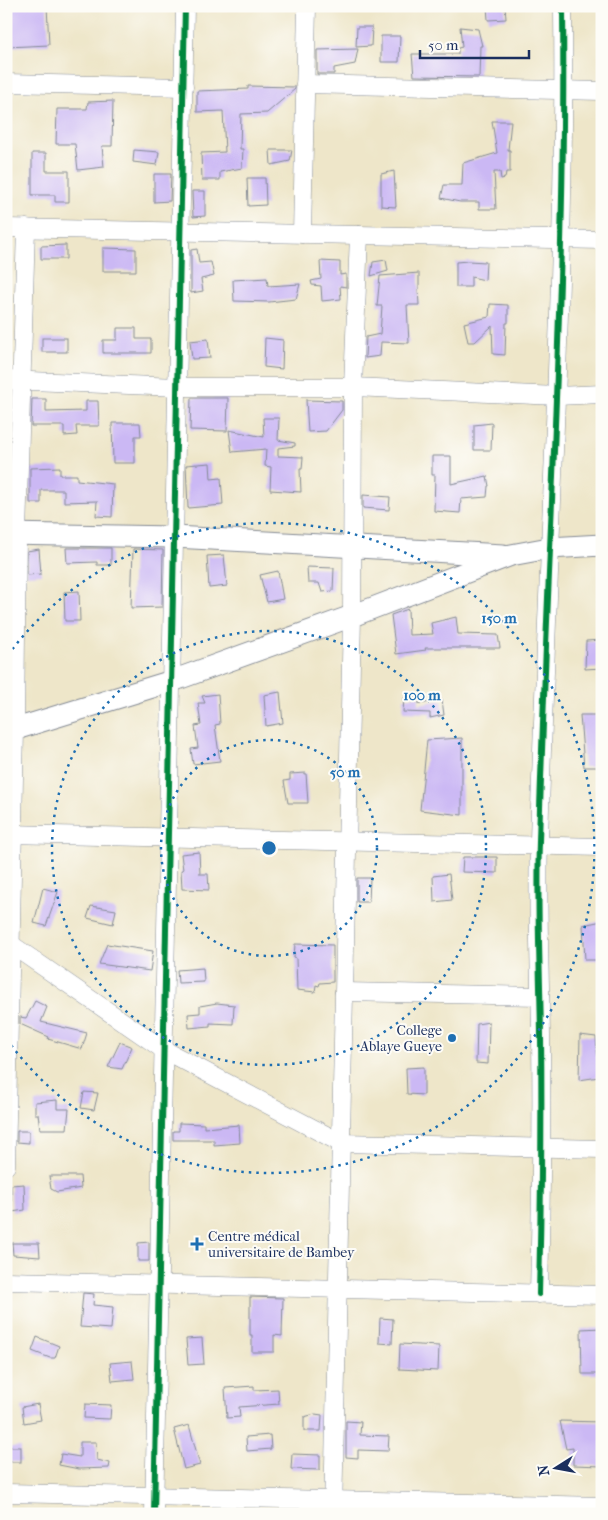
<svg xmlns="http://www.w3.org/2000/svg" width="608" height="1520" font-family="'IM FELL French Canon',serif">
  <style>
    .building { fill: #cbb8f4 }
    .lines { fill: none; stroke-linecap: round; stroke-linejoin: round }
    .minor-casing { stroke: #848a94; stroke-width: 19 }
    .major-casing { stroke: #848a94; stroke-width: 23 }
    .minor { stroke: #fff; stroke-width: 18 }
    .major { stroke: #fff; stroke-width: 21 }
    .cycleway-casing { stroke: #fdfcf7; stroke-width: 9 }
    .cycleway { stroke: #00873e; stroke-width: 6 }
    .ring { fill: none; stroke: #1f6fb2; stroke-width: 2.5; stroke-dasharray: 2.5 5 }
    .poi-dot { fill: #1f6fb2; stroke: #fdfcf7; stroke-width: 2 }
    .labels { text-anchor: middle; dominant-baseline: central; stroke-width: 4; stroke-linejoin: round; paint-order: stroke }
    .poi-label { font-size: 14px; fill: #1b2f5e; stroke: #fdfcf7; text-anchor: end }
    .centre { fill: #1f6fb2; stroke: #fdfcf7; stroke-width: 2.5 }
    .ring-label { font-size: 15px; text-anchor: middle; font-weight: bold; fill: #1f6fb2; stroke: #fdfcf7; stroke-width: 4; stroke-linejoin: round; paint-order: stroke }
  </style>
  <rect width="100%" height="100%" fill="#fdfcf7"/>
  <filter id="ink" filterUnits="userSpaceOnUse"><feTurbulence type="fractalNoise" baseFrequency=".02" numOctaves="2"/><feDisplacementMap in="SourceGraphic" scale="10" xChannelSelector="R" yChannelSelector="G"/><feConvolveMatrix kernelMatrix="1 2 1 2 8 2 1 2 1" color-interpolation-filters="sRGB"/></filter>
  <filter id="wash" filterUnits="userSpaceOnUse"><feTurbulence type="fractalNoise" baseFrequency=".0096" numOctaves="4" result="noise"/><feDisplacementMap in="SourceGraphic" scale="20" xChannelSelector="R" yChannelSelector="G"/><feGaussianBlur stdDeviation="1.12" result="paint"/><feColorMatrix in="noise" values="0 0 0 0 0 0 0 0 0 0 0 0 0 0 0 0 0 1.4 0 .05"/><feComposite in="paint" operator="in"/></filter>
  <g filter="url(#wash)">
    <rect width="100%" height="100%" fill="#eee6c9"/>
    <g id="blocks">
      <g class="building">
        <path d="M6 6H47L49 45 7 47Z"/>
        <path d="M487 6H505L506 19 488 20Z"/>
        <path d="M357 27H372L371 46 356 47Z"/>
        <path d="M460 27 478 29 482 46H480L479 77 414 76 412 54H458V48L462 47Z"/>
        <path d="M381 36H400L399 62H381Z"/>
        <path d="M358 49 355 64 334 68V74H317V50Z"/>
        <path d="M248 86 295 87V89L267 113 241 114 240 149H243L242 168 220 172V180H202L201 153 225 152 223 111 197 112V91L248 89Z"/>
        <path d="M113 101 112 146H102L104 167 78 170 75 144H56L57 109H87L88 102Z"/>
        <path d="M492 121H511L508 150H510V172H506L505 178 501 179 500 172H494L496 209H479V202H460L441 198 444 185H462L463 163 497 153Z"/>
        <path d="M134 150 159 152 157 165 133 162Z"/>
        <path d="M270 150H292L290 161 271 165Z"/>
        <path d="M32 153H46V171H69V202H55V195H32Z"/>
        <path d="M394 171 396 207 381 206V174Z"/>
        <path d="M154 174H171L170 201 154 202Z"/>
        <path d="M247 178H265L266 205 248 206Z"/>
        <path d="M192 191H205V216L193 217Z"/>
        <path d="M66 245V259H41V246Z"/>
        <path d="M103 248 136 249V271H103Z"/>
        <path d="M197 249 199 263 211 262 214 276 201 279 203 291 191 293V250Z"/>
        <path d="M386 260 388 271 371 276 373 262Z"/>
        <path d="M320 261 340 262V275L346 274V287L340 286 341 299 322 301 321 286 312 285 311 281 321 279Z"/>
        <path d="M468 261 486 262 485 280 471 277V287H456V262Z"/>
        <path d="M419 273V289H418L419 305H407L409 343 381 342 380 356 365 358 366 337 380 334 382 306H377L380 276Z"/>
        <path d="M267 278 268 286 300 284 296 299 269 302 234 301 233 280Z"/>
        <path d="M490 304 508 305V323H506L505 355 493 354 492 326 475 342H468L464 323 489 317Z"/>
        <path d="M117 328H136V339H151V353H103V340H117Z"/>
        <rect x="42" y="338" width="25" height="14"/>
        <path d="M265 338 283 340 282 369 264 367Z"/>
        <path d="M208 339 210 358 192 359 190 341Z"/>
        <path d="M191 398H228L227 431 190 430Z"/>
        <path d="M32 399H46V412L86 411V401H98L99 426H76L77 435 64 436V426H31Z"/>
        <path d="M306 400 342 401V410L326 431 308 432Z"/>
        <path d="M263 418H279L278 440 295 443V446L278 448V456L303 457 302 469H300L301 492 270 490 271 467 265 466 266 449 232 452 229 430 264 437Z"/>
        <path d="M112 423H140L141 436H135V463H113Z"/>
        <path d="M492 423 491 450H474V425Z"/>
        <path d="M432 456H451V484L487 476 489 486H488L487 497 461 499 460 513 434 511 435 475H432Z"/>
        <path d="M210 463 211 479 221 478 223 505 188 508 186 465Z"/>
        <path d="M60 467V475H77V480L113 484 112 517 96 516 97 501 64 502V490H41V503H30V468Z"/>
        <path d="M363 495 390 497 389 510 363 508Z"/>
        <path d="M66 548H111V565H97V562L67 563Z"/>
        <path d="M39 549 41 574 27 575V551Z"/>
        <path d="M133 549 163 550 162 607 131 608Z"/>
        <path d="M224 555 227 586 209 588 207 556Z"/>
        <path d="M307 567 334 568 333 591 322 592 319 583H308Z"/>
        <path d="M278 571 283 599 267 602 260 575Z"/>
        <path d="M79 591 80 621H65L64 592Z"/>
        <path d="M408 609 409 635 433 634 431 623 456 617 458 634 498 635 500 648H425L426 650 396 654 391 615Z"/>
        <path d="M602 640V668L585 669 586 641Z"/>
        <path d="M280 692 283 723 266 726 264 695Z"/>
        <path d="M218 694 220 724 215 725 220 761 193 764 191 749 198 748 195 726 201 725 198 703H205L202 696Z"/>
        <path d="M419 696V704L442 700 444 715 430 718V713L403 712 404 698Z"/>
        <path d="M580 715H602V767H584Z"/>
        <path d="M462 738V815L420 810 427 740Z"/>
        <path d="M306 773 308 803H288L284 781 290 780V774Z"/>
        <path d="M199 852 200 874H208L209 890 182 889 181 870H183L181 854Z"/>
        <path d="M463 857H497V873L462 872Z"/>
        <path d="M449 874 452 900 434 902 433 876Z"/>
        <path d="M357 878H370L369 902H357Z"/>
        <path d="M43 888 58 892 46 926 34 923Z"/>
        <path d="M91 906 116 910 113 924 87 918Z"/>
        <path d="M602 921V960H585L583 925Z"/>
        <path d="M107 944 153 951 150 971 99 964Z"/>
        <path d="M295 944 333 945V982L320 983 319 986 316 985 315 992 297 990 296 958 294 957Z"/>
        <path d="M203 968 204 982 178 983 177 970Z"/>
        <path d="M35 1001 47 1007 41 1022 87 1033 82 1049 48 1039 49 1037 20 1024V1017L26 1018Z"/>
        <path d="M217 1003 234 1005 233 1024 210 1023V1026L189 1028 188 1014 200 1013V1006Z"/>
        <path d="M489 1022 488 1064 476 1063 477 1024Z"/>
        <path d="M580 1035 596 1037 599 1077 579 1080Z"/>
        <path d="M120 1042 132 1047 122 1069 108 1067Z"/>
        <path d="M424 1067V1095L407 1094 406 1068Z"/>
        <path d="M84 1092 98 1093 94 1110 81 1108Z"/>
        <path d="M57 1100V1109H69L67 1129H40L38 1114H35V1102Z"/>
        <path d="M179 1123 204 1124V1128L239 1125 240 1143 214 1145V1140H173V1131H179Z"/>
        <path d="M17 1131H29V1143L17 1142Z"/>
        <path d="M49 1176H80L81 1188 57 1192 51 1189Z"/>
        <path d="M24 1184 25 1210 12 1212 11 1185Z"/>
        <path d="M149 1242V1261H138V1243Z"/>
        <path d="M12 1243H39L40 1257 13 1255Z"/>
        <path d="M83 1293 94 1294 93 1305 113 1307 111 1329 80 1327Z"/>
        <path d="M250 1297 283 1298 282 1336 274 1335V1352H252V1335H250Z"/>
        <path d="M380 1318 393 1319 392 1344 379 1343Z"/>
        <path d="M602 1328V1374H582L581 1329Z"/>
        <path d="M37 1337 59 1346 55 1358H50L32 1351Z"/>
        <path d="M202 1338 204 1364 188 1365 186 1339Z"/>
        <path d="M400 1344 439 1346 438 1371 399 1369Z"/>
        <path d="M132 1361 134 1379 112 1381 110 1363Z"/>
        <path d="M254 1386V1390L278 1389 279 1404 239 1407 240 1417 227 1418 225 1388Z"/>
        <path d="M38 1404 41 1420 24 1423 22 1407Z"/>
        <path d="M85 1404 111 1405 110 1419 84 1418Z"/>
        <path d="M315 1414 322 1415 321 1431H304V1417Z"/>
        <path d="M346 1421 361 1422 360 1435 389 1436 388 1451 358 1450V1458L346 1457Z"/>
        <path d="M560 1421 602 1422V1466L573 1465V1448L566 1449Z"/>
        <path d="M189 1425 200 1465 184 1469 174 1429Z"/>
        <path d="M270 1435 271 1449 247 1451 246 1437Z"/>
        <path d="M80 1442H96L97 1460 110 1463 109 1468 79 1469 59 1465 61 1454 80 1457Z"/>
        <rect x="7" y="1447" width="14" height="15"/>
        <path d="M292 1454 320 1455V1470L291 1469Z"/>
      </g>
    </g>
  </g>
  <g filter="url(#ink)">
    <use href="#blocks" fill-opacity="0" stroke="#848a94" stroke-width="1"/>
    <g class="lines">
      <g class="minor-casing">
        <g id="minor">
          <path d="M6 83 184 87"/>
          <path d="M305 84 602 91"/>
          <path d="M6 228 602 240"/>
          <path d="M302 234 307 6"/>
          <path d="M6 380 178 387H353L557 396 602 394"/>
          <path d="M6 834 602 847"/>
          <path d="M6 941 164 1050 341 1143 602 1149"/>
          <path d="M344 992 540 996"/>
          <path d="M6 1166 15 729 17 534 26 228"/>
          <path d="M6 1281 602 1295"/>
          <path d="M539 1294C541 1207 542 1121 541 1035 540 970 537 905 539 841 547 562 566 285 563 6"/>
          <path d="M6 1493 602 1506"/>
          <path d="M154 1514 185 6"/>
          <path d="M333 1514 352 616 353 387 359 235"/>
        </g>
      </g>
      <g class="major-casing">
        <g id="major">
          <path d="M6 534 174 537 503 555"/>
          <path d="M6 732 172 681 352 616 511 555 549 548 602 545"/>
        </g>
      </g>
      <use href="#minor" class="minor"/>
      <use href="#major" class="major"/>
      <g class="cycleway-casing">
        <g id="cycleway">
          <path d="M539 1294C541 1207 542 1121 541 1035 540 970 537 905 539 841 547 562 566 285 563 6"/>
          <path d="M154 1514 185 6"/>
        </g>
      </g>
      <use href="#cycleway" class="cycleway"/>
    </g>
  </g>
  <g class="ring">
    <circle cx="269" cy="848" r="108"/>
    <circle cx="269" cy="848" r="217"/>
    <path d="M8 655A325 325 0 1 1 8 1041"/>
  </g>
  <g class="poi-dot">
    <circle cx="452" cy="1038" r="5"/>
    <path d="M194.5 1236.5h5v5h5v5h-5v5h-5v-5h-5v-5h5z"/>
  </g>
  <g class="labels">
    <g class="poi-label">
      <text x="442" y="1030">College<tspan x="442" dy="16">Ablaye Gueye</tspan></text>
      <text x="208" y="1236" text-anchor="start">Centre médical<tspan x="208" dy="16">universitaire de Bambey</tspan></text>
    </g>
  </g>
  <circle cx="269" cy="848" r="8" class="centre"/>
  <g class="ring-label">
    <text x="499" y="623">150 m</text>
    <text x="422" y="700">100 m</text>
    <text x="345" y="777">50 m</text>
  </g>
  <rect width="608" height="1520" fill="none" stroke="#fdfcf7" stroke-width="25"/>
  <g transform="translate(556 1468) rotate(259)" stroke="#fdfcf7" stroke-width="4" paint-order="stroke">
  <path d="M0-4L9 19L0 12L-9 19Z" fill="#1b2f5e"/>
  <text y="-8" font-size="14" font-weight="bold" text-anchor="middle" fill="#1b2f5e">N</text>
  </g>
  <path d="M420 50v8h109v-8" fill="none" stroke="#1b2f5e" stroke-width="2.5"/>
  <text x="428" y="50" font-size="15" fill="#1b2f5e" stroke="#fdfcf7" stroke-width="4" paint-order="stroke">50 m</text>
</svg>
